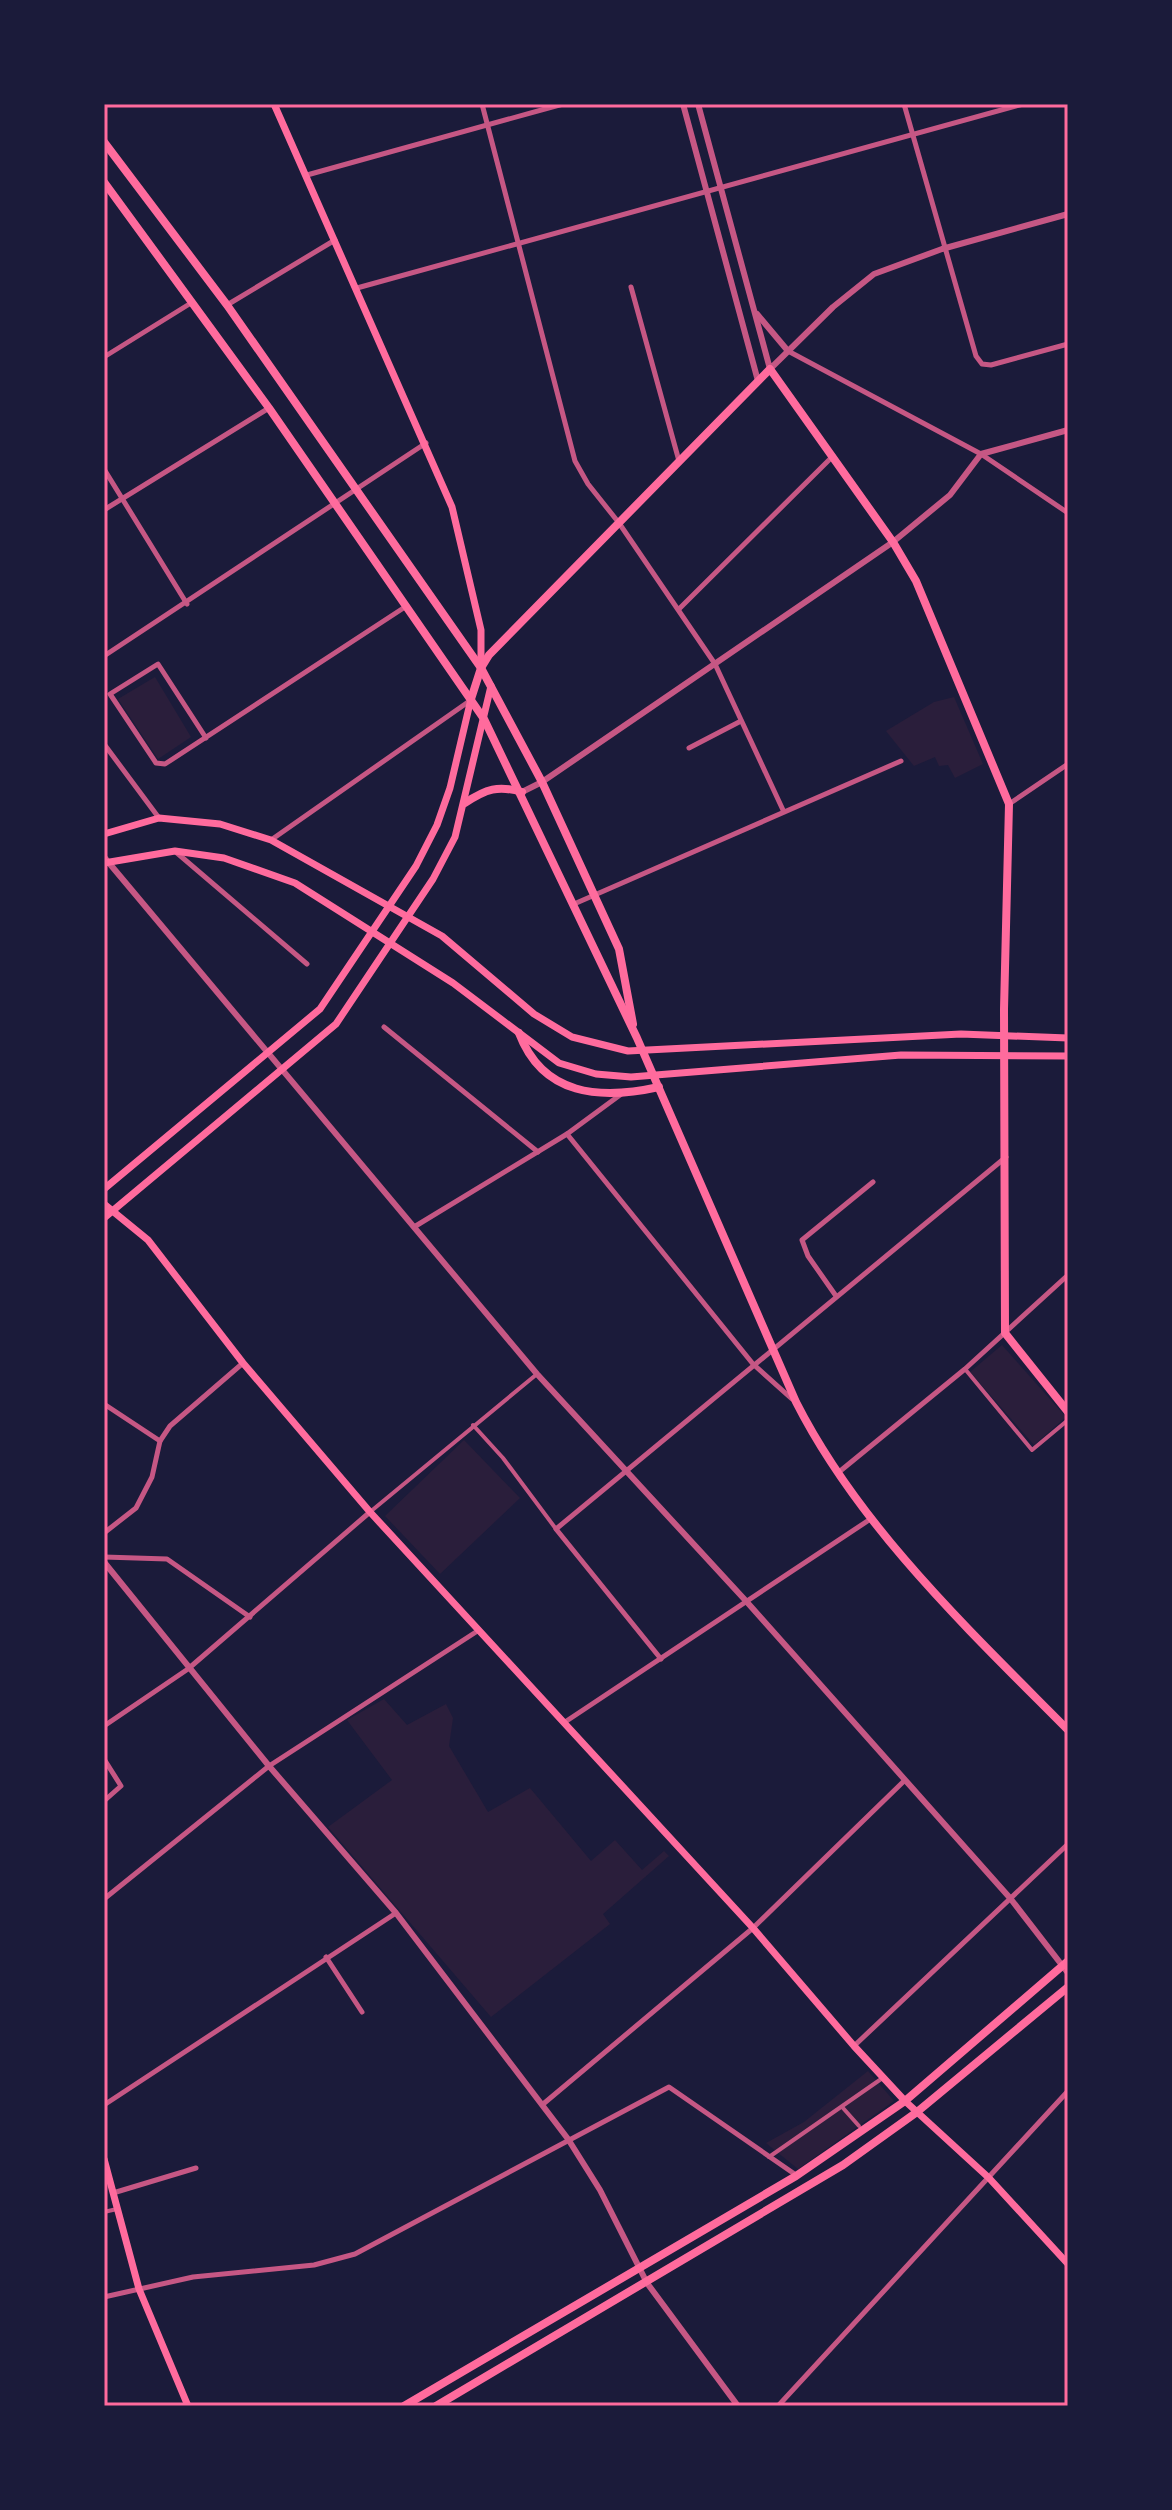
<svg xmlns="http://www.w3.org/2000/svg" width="1172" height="2510" font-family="'DM Sans',sans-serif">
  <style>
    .green { fill: #2a1e3b }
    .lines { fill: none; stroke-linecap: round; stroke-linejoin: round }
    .pedestrian { stroke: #c65784; stroke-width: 4 }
    .minor { stroke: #c65784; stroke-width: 5 }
    .tertiary { stroke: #c65784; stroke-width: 6 }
    .secondary { stroke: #ff6b9d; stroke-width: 7 }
    .primary { stroke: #ff6b9d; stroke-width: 8 }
    .neatline { fill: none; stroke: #ff6b9d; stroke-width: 3 }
  </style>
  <rect width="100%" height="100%" fill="#1b1b3a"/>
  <g class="green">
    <path d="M155 677 191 737 158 759 118 699Z"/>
    <path d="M954 697 983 764 955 778 948 765 939 766 935 757 914 766 886 731 934 702Z"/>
    <path d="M1002 1345 1066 1417 1034 1445 970 1372Z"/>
    <path d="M464 1440 520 1498 440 1574 385 1516Z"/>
    <path d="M384 1699 407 1725 446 1704 453 1718 449 1746 488 1812 530 1788 591 1861 615 1840 642 1870 664 1851 669 1856 603 1914 610 1924 491 2017 328 1827 392 1780 347 1720Z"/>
    <path d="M868 2071 894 2101 798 2169 766 2143 804 2122Z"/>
  </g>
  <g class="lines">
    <g class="pedestrian">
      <path d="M965 1369 1032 1450 1068 1420"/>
      <path d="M473 1425 503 1458 556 1529"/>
      <path d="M370 1512 537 1374"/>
      <path d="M843 2108 859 2126"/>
      <path d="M769 2157 884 2077"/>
      <path d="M104 2212 117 2209"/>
    </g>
    <g class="minor">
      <path d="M482 104 575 461 588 484 619 523 715 664 783 810"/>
      <path d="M904 104 976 356 982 364 991 365 1068 344"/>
      <path d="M307 175 563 104"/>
      <path d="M631 287 679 461"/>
      <path d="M357 288 1023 104"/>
      <path d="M227 305 335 240"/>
      <path d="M788 351 981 454 1068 513"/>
      <path d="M104 357 191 303"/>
      <path d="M104 469 187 604"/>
      <path d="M104 510 269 408"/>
      <path d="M679 609 832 457"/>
      <path d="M104 656 426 443"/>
      <path d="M206 738 158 664 110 694 156 763 165 764 405 607"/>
      <path d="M104 744 159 818"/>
      <path d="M689 748 741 721"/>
      <path d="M1009 804 1068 764"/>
      <path d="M271 840 471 700"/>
      <path d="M177 853 307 964"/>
      <path d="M574 904 901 761"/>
      <path d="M384 1027 538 1152"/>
      <path d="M567 1134 753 1364 792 1399"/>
      <path d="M414 1227 567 1134 620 1095"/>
      <path d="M836 1296 808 1256 802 1240 873 1182"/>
      <path d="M104 1404 160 1441"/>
      <path d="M839 1472 965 1369 1068 1275"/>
      <path d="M104 1533 136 1508 152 1477 160 1441 170 1426 243 1363"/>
      <path d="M104 1557 167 1559 250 1617"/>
      <path d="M661 1659 556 1529 1006 1157"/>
      <path d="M565 1722 872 1518"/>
      <path d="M104 1726 188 1669 370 1512"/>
      <path d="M104 1759 121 1786 104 1801"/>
      <path d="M104 1899 269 1766 479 1630"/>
      <path d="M326 1957 362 2012"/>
      <path d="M854 2046 1068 1844"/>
      <path d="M104 2105 396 1913"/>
      <path d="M542 2105 753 1928 903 1782"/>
      <path d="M113 2193 196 2168"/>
      <path d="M104 2297 193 2277 314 2265 355 2254 669 2087 796 2175"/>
      <path d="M778 2406 1068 2091"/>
    </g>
    <g class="tertiary">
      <path d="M683 104 758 381"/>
      <path d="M698 104 770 369 833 307 874 274 942 249 1068 214"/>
      <path d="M757 314 788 351"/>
      <path d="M522 792 542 782 893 542 950 495 981 454 1068 430"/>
      <path d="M104 857 537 1374 746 1601 1010 1898 1068 1973"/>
      <path d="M104 1562 269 1766 396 1913 568 2139 600 2190 647 2283 738 2406"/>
    </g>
    <g class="secondary">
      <path d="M274 104 452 507 481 630V668"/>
      <path d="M104 834 159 818 220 824 271 840 442 936 534 1014 572 1037 628 1051 961 1034 1068 1038"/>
      <path d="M104 863 175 851 224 858 295 883 453 983 559 1063 596 1074 631 1077 901 1055 1068 1056"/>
      <path d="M104 1189 320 1009 416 866 437 825 450 788 471 699"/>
      <path d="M104 1204 148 1240 243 1363 370 1512 753 1928 854 2046 905 2101 989 2178 1068 2264"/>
      <path d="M104 1218 336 1024 433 879 455 837 491 686"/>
      <path d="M104 2159 139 2289 188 2406"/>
    </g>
    <g class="primary">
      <path d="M104 142 227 305 481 668 542 782 619 949 633 1024"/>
      <path d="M104 182 269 408 484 719 637 1038 796 1402C860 1528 970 1631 1068 1730"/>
      <path d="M471 699 481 668 489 655 770 369 893 542 916 581 1009 804 1004 1009 1005 1333 1068 1412"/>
      <path d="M465 803C486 789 498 785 522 792"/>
      <path d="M519 1033C543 1096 600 1100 659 1087"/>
      <path d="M404 2406 796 2176 905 2101 1068 1961"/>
      <path d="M436 2406 843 2165 917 2112 1068 1987"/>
    </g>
  </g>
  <rect width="1172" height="2510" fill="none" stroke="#1b1b3a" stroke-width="212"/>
  <rect x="106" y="106" width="960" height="2298" class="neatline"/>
</svg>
